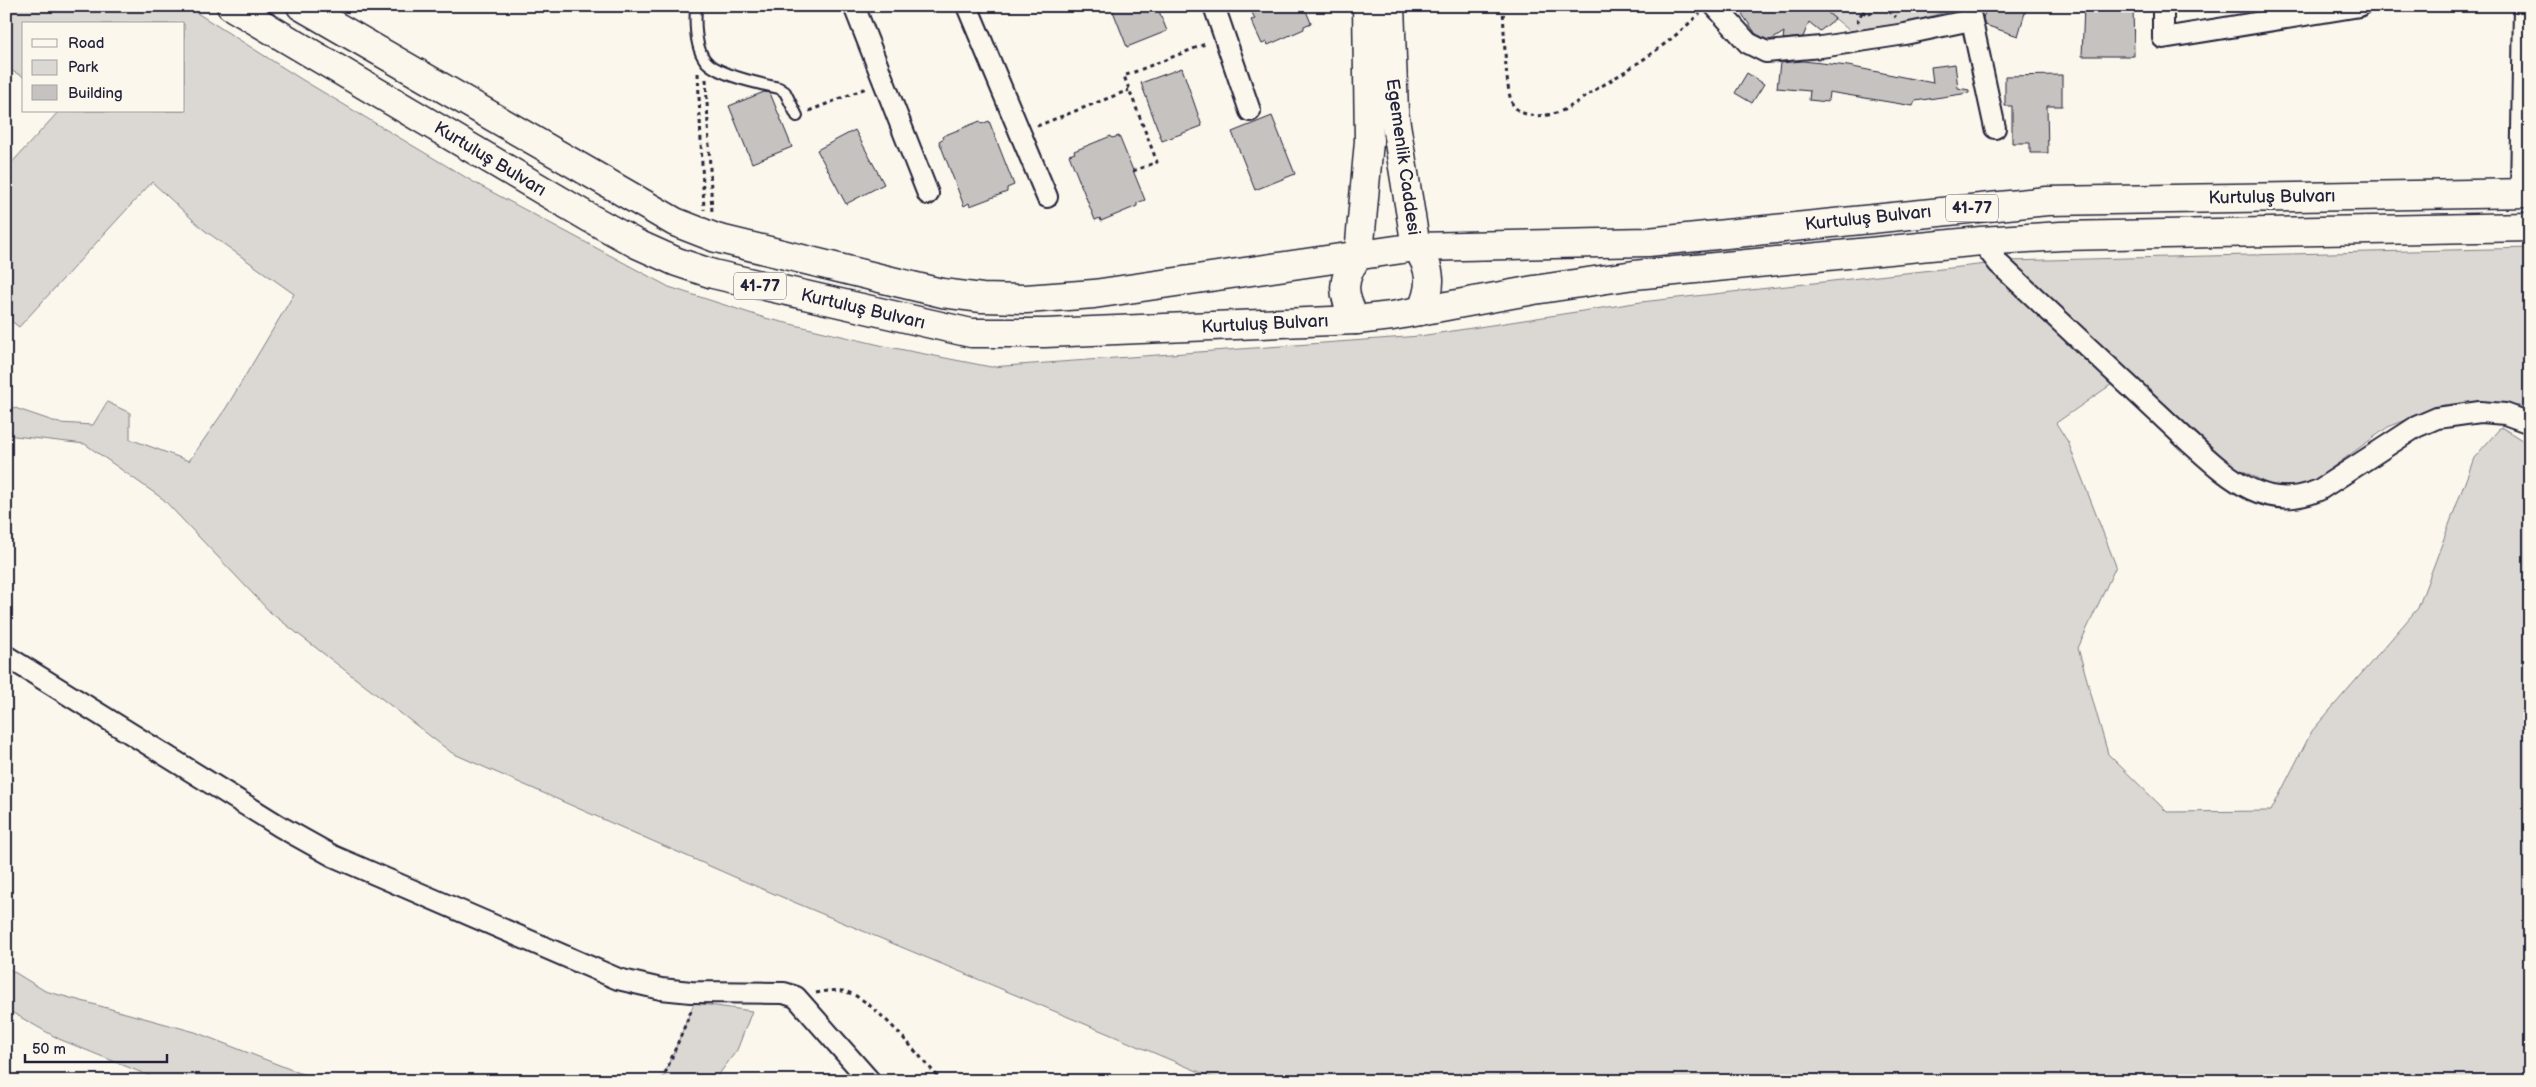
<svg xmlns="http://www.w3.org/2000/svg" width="2536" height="1087" font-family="'Balsamiq Sans',sans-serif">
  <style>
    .green { fill: #dbd8d3; stroke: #7e7d87 }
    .building { fill: #c6c2c0; stroke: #22223b }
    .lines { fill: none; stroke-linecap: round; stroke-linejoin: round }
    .lane-casing { stroke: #22223b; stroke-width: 14 }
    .street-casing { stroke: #22223b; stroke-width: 24 }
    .secondary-casing { stroke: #22223b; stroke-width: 31 }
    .highway-casing { stroke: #22223b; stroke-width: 31 }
    .path { stroke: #22223b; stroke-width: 3; stroke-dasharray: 4 4; stroke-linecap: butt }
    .lane { stroke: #fbf7ec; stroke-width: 10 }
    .street { stroke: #fbf7ec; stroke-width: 20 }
    .secondary { stroke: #fbf7ec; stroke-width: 28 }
    .highway { stroke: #fbf7ec; stroke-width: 28 }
    .labels { text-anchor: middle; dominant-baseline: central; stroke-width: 5; stroke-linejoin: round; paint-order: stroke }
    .shield { fill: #fbf7ec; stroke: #636270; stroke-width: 1 }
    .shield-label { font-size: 16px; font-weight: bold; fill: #22223b }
    .street-label { font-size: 18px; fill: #22223b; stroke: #fbf7ec }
  </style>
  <rect width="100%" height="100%" fill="#fbf7ec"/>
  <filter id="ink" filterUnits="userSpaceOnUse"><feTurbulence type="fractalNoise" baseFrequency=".02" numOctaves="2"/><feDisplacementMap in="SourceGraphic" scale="10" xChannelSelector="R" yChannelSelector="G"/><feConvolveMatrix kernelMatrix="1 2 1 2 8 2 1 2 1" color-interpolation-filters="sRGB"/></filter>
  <g filter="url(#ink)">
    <g class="green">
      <path d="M6 6H186L301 79 477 184 669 287 765 318 884 346 991 367 1420 336 1641 302 1987 264 2112 384 2056 423 2068 442 2116 566 2078 648 2108 754 2167 812 2271 811 2312 731 2418 608 2474 458 2501 427 2530 445V1081H1221L746 882 452 753 271 613 163 499 85 444 6 435V405L59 423 93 425 107 402 130 413V439L189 461 226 408 294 294 204 230 152 182 19 327 6 317V169L59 111H184V24H24V77L6 68Z"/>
      <path d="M1820 6H1937L1948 11 1912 22 1850 31Z"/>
      <path d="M2530 248V412L2520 406 2444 405 2388 427 2307 486 2276 488 2232 465 2008 261Z"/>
      <path d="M6 967 45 991 195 1032 320 1081H162L59 1039 6 1009Z"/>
      <path d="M694 1003 752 1011 737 1050 714 1081H662Z"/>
    </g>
    <g class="building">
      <path d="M1111 6H1157L1167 31 1127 47Z"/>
      <path d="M1249 6H1304L1311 23 1304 26V29L1268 45 1267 42 1262 44 1251 20 1255 19Z"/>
      <path d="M1753 6H1786L1792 13 1795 9 1792 6H1820L1835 19 1820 31 1809 22 1803 37 1783 39 1784 32 1773 39 1768 40 1756 34 1742 14Z"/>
      <path d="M1987 6H2027L2018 36 1985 25 1983 18Z"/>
      <path d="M2084 6H2133L2134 56H2082Z"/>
      <path d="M1803 61 1848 66 1933 83 1931 67 1955 64 1958 88 1969 90V93L1915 101 1913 106 1829 92 1828 102 1809 100 1810 91 1777 88 1780 63Z"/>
      <path d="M1182 68 1202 126 1162 141 1141 83Z"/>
      <path d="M1747 73 1764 84 1752 103 1735 93Z"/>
      <path d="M2062 75V106H2047L2048 153H2030V143H2012V106H2005V76Z"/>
      <path d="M764 92 770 93 792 147 752 163 729 106Z"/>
      <path d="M1272 116 1295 174 1255 190 1232 132Z"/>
      <path d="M980 121 982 124 989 121 1014 185 1007 188V192L970 206 969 203 964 206 939 141 944 138 943 136Z"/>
      <path d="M855 130 884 184 846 204 817 150Z"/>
      <path d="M1111 136 1112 138 1119 136 1145 200 1137 203V206L1101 221 1100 218 1095 220 1069 155 1075 153 1074 151Z"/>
    </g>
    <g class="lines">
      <g class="lane-casing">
        <path id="lane" d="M696 6C695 22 695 47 705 60 716 75 761 84 779 88L785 92 797 116"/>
      </g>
      <g class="street-casing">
        <g id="street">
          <path d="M854 6 928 194"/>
          <path d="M967 6 1047 197"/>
          <path d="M1214 6 1250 111"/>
          <path d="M1715 6 1748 43 1766 52 1821 47 1905 34 1971 20"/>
          <path d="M2163 6V38L2360 6"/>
          <path d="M1969 8 1995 128"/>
          <path d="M2521 193 2524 6"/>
          <path d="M1981 241 1999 264 2189 442C2227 476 2265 514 2319 490L2416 427 2437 418 2480 412 2505 414 2530 423"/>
          <path d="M6 656 281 827 333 856 618 979 661 989 691 992 784 993 796 997 870 1081"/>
        </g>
      </g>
      <g class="secondary-casing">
        <g id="secondary">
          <path d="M1390 6 1394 112 1416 247"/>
          <path d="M1359 254 1369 141 1367 6"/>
        </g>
      </g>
      <g class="highway-casing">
        <g id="highway">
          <path d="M231 6 588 217 637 244 677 262 713 274 971 333H1045L1356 320 1392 316 1534 290 1634 275 1981 241 2061 236 2530 227"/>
          <path d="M301 6 675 222 716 238 900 283 942 293 982 298 1026 299 1094 294 1416 247 1648 242 2047 201 2530 193"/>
          <path d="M1416 247C1433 269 1432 288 1421 311"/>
          <path d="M1356 320C1341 294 1341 279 1359 254"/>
        </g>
      </g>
      <g class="path">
        <path d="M1503 6C1504 24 1505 93 1513 105 1522 118 1543 117 1556 113 1569 109 1583 98 1595 90 1633 67 1668 45 1700 13"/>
        <path d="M1856 6 1866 14 1875 12 1881 6"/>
        <path d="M1882 6 1896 17"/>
        <path d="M1857 23 1862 12"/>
        <path d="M698 73 704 210"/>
        <path d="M706 79 712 213"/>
        <path d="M809 111 866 88"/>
        <path d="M1037 126 1129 90"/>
        <path d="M1133 171 1157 162 1124 76 1208 43"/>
        <path d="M816 993C827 991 837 989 847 992 876 1001 920 1058 942 1081"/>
        <path d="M662 1081 691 1011"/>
      </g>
      <use href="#lane" class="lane"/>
      <use href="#street" class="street"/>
      <use href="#secondary" class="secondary"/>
      <use href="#highway" class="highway"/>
    </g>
  </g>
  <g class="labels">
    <g class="shield">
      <rect x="1946" y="194.5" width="52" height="27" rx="4"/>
      <rect x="734" y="272.5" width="52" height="27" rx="4"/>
    </g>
    <g class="shield-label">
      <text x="1972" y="208">41-77</text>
      <text x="760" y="286">41-77</text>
    </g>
    <g class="street-label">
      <text transform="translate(1403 157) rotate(82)">Egemenlik Caddesi</text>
      <text transform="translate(490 159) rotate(31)">Kurtuluş Bulvarı</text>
      <text transform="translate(2272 197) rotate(-1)">Kurtuluş Bulvarı</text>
      <text transform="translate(1868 218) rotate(-6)">Kurtuluş Bulvarı</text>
      <text transform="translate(863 309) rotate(13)">Kurtuluş Bulvarı</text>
      <text transform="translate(1265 324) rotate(-3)">Kurtuluş Bulvarı</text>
    </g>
  </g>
  <rect width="2536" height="1087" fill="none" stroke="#fbf7ec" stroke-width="25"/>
  <rect x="12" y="12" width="2511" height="1062" fill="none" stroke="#22223b" stroke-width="2" filter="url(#ink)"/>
  <rect x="22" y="22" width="162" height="90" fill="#fbf7ec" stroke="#a4a2a5"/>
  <rect x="32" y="39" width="25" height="8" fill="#fbf7ec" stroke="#a4a2a5"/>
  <text x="68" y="48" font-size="15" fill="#22223b">Road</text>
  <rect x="32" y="60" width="25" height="15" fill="#dbd8d3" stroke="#a4a2a5"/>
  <text x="68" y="72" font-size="15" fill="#22223b">Park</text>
  <rect x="32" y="85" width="25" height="15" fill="#c6c2c0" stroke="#a4a2a5"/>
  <text x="68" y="98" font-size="15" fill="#22223b">Building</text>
  <path d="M25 1054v8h142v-8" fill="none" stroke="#22223b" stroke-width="2.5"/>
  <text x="32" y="1054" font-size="15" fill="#22223b" stroke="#fbf7ec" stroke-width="4" paint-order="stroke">50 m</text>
</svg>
